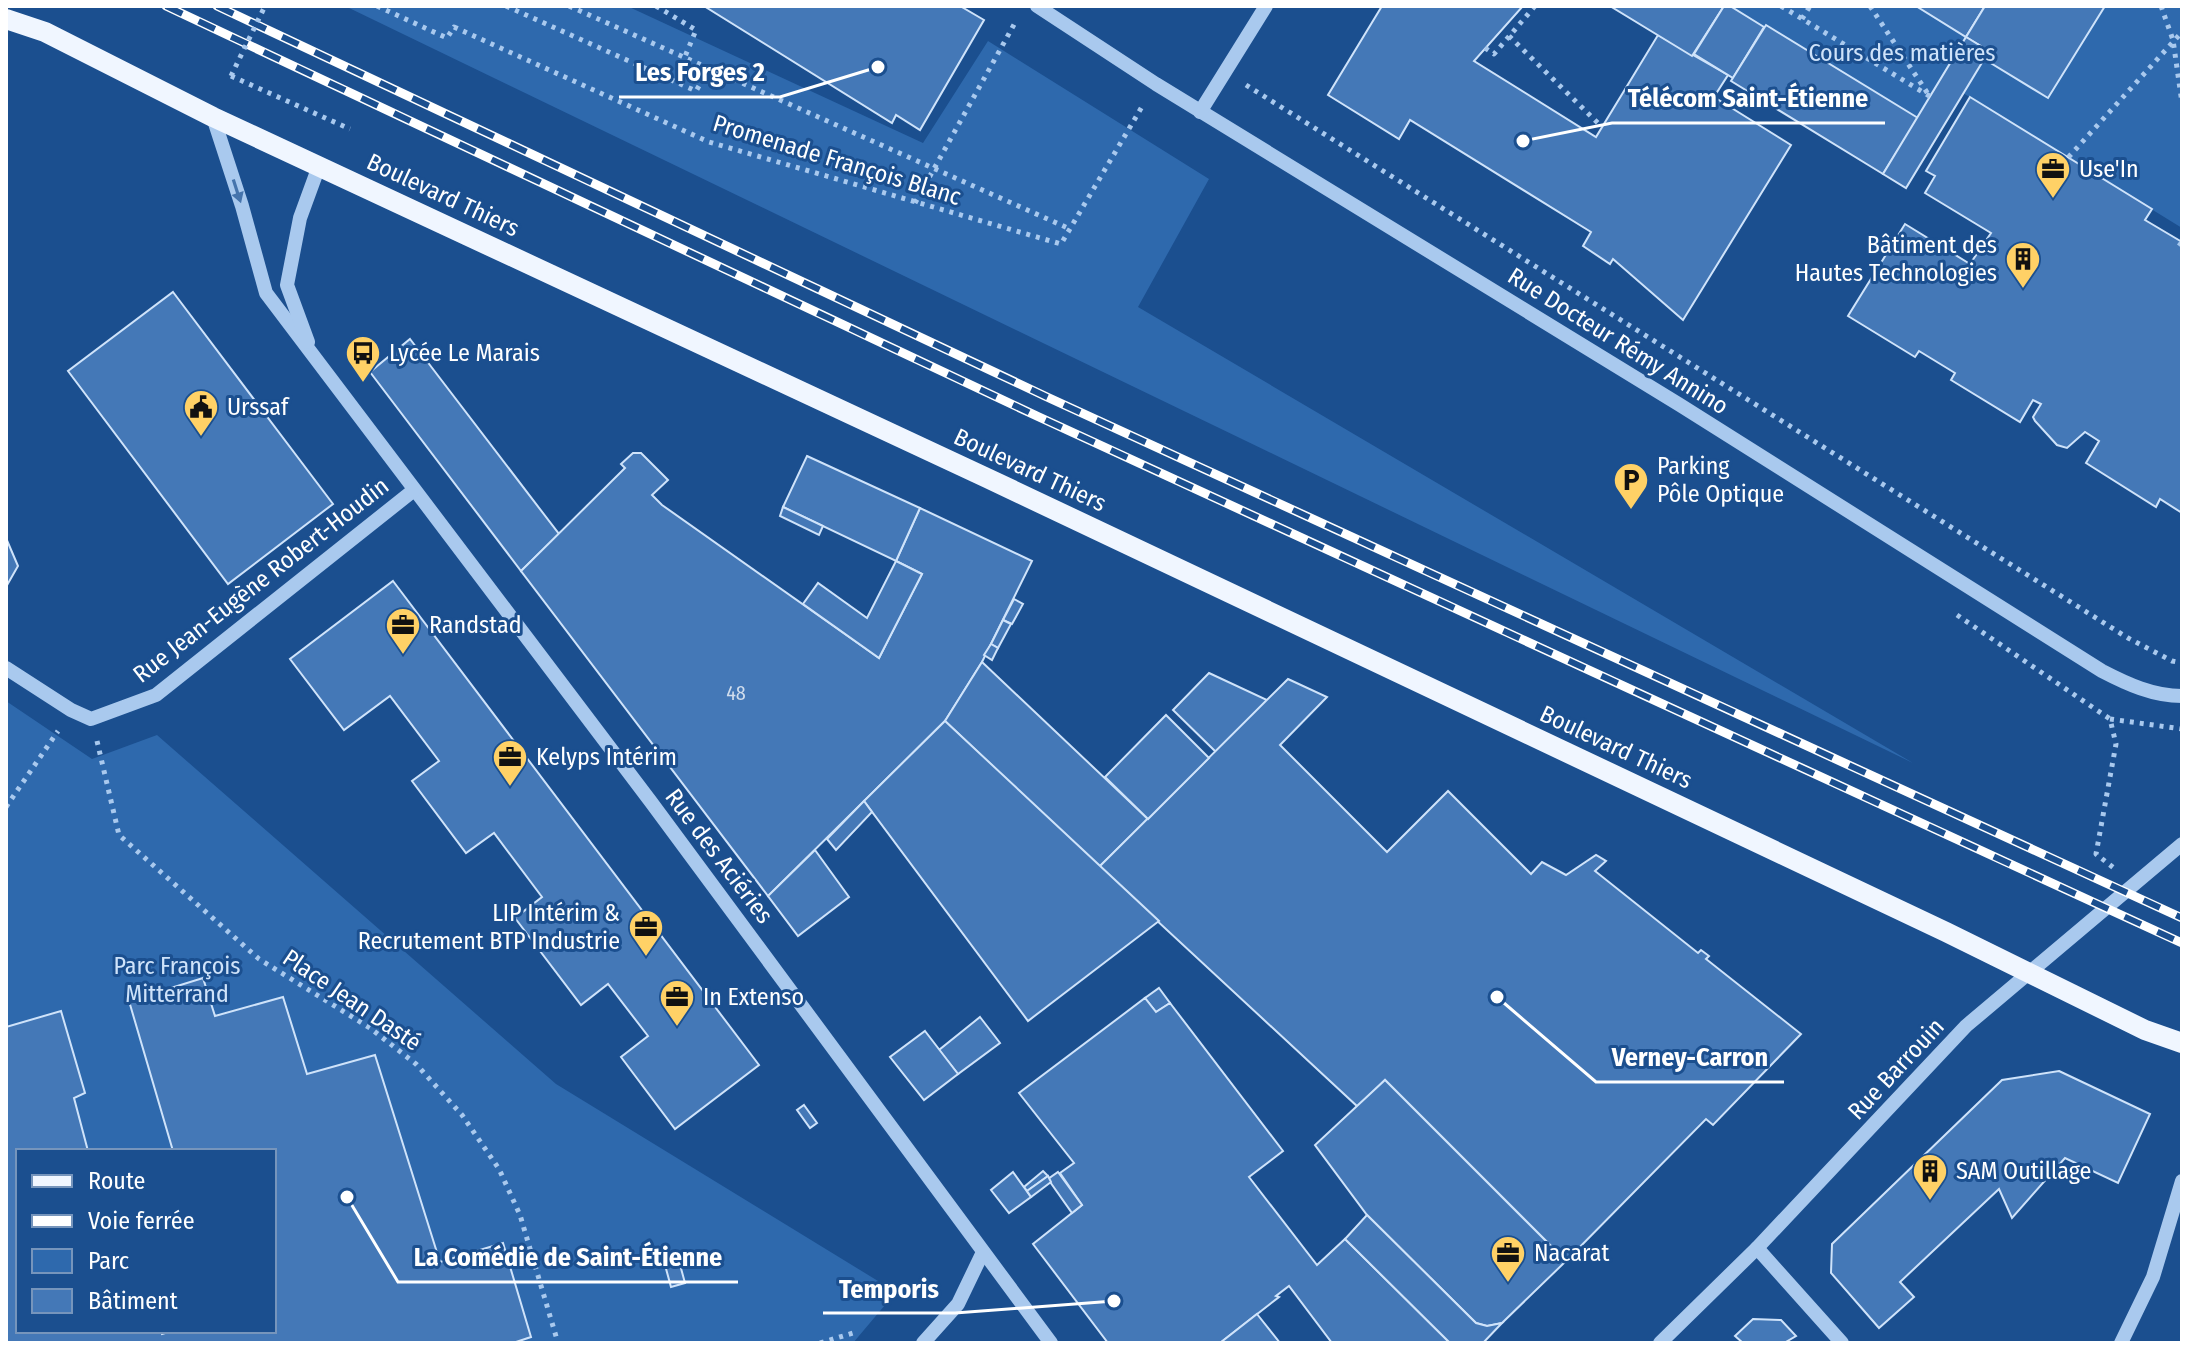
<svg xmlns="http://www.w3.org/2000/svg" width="2188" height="1349" font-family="'Fira Sans Condensed',sans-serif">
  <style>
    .green { fill: #2e69ad; fill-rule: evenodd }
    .building { fill: #4478b7; stroke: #cfe3fa; stroke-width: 2 }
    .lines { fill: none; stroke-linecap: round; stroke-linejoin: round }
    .path { stroke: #a9c9ee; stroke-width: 5; stroke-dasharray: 4 6; stroke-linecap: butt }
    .minor { stroke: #a9c9ee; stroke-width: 14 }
    .major { stroke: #f0f6ff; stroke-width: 20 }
    .rail-casing { stroke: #fff; stroke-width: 9 }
    .rail { stroke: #1b4f8f; stroke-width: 6; stroke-dasharray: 18; stroke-linecap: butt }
    .path-bridge { stroke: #a9c9ee; stroke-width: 5; stroke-dasharray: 4 6; stroke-linecap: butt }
    .oneway { fill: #4674ac }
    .labels { text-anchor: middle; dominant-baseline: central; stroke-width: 6; stroke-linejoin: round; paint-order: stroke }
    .number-label { font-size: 20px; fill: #d0dded }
    .park-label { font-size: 24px; fill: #cfe3fa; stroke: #1b4f8f }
    .street-label { font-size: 24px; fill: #fff; stroke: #1b4f8f }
    .poi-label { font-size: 24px; fill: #fff; stroke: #1b4f8f; text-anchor: start }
    .leader { fill: none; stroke: #fff; stroke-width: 3 }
    .callout-dot { fill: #fff; stroke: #1b4f8f; stroke-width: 3 }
    .callout-label { font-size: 26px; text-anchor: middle; font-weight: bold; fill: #fff; stroke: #1b4f8f; stroke-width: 6; stroke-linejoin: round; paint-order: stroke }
  </style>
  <rect width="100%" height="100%" fill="#1b4f8f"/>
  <g class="green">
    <path d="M345 6H627L923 143 988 41 1209 179 1138 307 1913 763Z"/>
    <path d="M1730 6H1916L1966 37 1918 118 1767 25 1764 27Z"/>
    <path d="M2105 6H2182V228L1963 93 1984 59 2048 98Z"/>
    <path d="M6 701 92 759 157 735 556 1084 896 1292 853 1343H6ZM18 1151H274V1331H18Z"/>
  </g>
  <g class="building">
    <path d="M704 6H960L984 20 920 130 896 115 892 123Z"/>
    <path d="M1382 6H1523L1474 61 1596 137 1658 35 1728 75 1714 97 1791 145 1683 320 1613 259 1610 264 1583 246 1591 232 1410 120 1399 139 1328 95Z"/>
    <path d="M1610 6H1724L1692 56Z"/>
    <path d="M1724 6H1730L1764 27 1733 78 1694 54Z"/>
    <path d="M1916 6H1985L1966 37Z"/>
    <path d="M1985 6H2105L2048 98 1984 59 1989 51 1966 37Z"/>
    <path d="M1766 25 1918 118 1883 174 1731 81Z"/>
    <path d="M1966 37 1989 51 1906 188 1883 174Z"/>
    <path d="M1970 97 2152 209 2145 220 2182 242V513L2160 499 2156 507 2086 463 2099 441 2085 432 2067 448 2057 445 2035 421 2033 417 2041 404 2033 400 2020 422 1951 380 1955 373 1919 351 1915 357 1848 316 1905 224 1970 264 1991 233 1925 193 1935 176 1926 171Z"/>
    <path d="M173 292 333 504 228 584 68 371Z"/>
    <path d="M410 339 559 534 521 571 370 372Z"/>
    <path d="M633 453H641L668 480 652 495 662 505 879 658 922 574 896 561 920 508 1032 561 982 662 945 721 768 896 521 571 625 468 621 464Z"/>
    <path d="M807 456 920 508 896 561 783 507Z"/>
    <path d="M783 507 823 526 819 535 780 516Z"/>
    <path d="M6 538 18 566 6 587Z"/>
    <path d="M896 561 922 574 879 658 803 604 818 583 867 618Z"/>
    <path d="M393 581 759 1065 675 1129 621 1057 648 1036 608 984 581 1005 515 918 542 897 494 833 466 853 412 781 439 761 390 696 344 730 290 659Z"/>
    <path d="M1014 599 1023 604 1012 624 1003 620Z"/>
    <path d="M1003 620 1011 624 998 648 991 644Z"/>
    <path d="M991 644 998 648 992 660 984 655Z"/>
    <path d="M982 662 1148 819 1099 867 945 721Z"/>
    <path d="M1209 673 1267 700 1216 752 1173 710Z"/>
    <path d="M1288 679 1327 697 1280 745 1387 852 1448 791 1531 874 1542 862 1566 875 1596 855 1606 861 1595 871 1698 953 1701 950 1709 956 1706 959 1801 1034 1713 1125 1706 1119 1566 1261 1385 1080 1358 1107 1099 867Z"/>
    <path d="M1166 715 1209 758 1148 819 1105 777Z"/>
    <path d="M945 721 1159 921 1028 1021 864 801Z"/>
    <path d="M864 801 872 812 836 850 827 839Z"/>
    <path d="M815 850 849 897 798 936 768 896Z"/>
    <path d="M203 978 215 1016 283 997 307 1074 375 1055 440 1262 503 1243 531 1337 513 1343H6V1027L61 1011 85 1093 74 1098 88 1151H18V1331H161L162 1334 172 1331H274V1151H173L129 1001Z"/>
    <path d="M1159 988 1170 1003 1156 1012 1145 998Z"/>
    <path d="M1145 998 1156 1012 1170 1003 1283 1151 1249 1177 1317 1265 1345 1239 1450 1343H1332L1289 1286 1276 1296 1279 1297 1220 1343H1108L1033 1244 1082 1205 1060 1173 1074 1163 1019 1093Z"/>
    <path d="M980 1017 1000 1043 958 1074 939 1050Z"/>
    <path d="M925 1031 958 1074 924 1100 890 1057Z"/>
    <path d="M2059 1071 2150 1114 2118 1183 2065 1158 2012 1218 1999 1189 1900 1282 1914 1297 1879 1328 1831 1273 1832 1244 2002 1080Z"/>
    <path d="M1385 1080 1566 1261 1502 1323 1487 1326 1476 1323 1367 1215 1315 1145Z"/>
    <path d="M804 1105 817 1123 810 1128 797 1110Z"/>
    <path d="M1043 1171 1048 1176 1027 1191 1024 1187Z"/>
    <path d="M1013 1172 1031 1197 1009 1213 991 1190Z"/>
    <path d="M1058 1172 1082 1205 1072 1213 1048 1179Z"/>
    <path d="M1048 1176 1051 1182 1031 1197 1027 1191Z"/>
    <path d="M1367 1215 1476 1323 1487 1326 1502 1323 1483 1343H1450L1345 1239Z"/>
    <path d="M679 1261 685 1283 671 1287 665 1265Z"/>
    <path d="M1257 1314 1280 1343H1220Z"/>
    <path d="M1753 1319 1781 1320 1796 1336 1784 1343H1743L1735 1336Z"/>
  </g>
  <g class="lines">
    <g class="path">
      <path d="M377 6 447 38 454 27 709 142 1061 244 1143 105"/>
      <path d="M506 6 696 91 708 70"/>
      <path d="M569 6 1070 229"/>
      <path d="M656 6 696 30 684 59"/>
      <path d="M1781 6 1931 97"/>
      <path d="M1870 6 1930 97"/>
      <path d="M2161 6 2173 40 2182 103"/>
      <path d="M1802 19 1810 6"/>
      <path d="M1509 36 1602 127"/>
      <path d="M1485 48 1494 54 1535 6"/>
      <path d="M231 76 350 129"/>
      <path d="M1246 85 2128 638 2172 661 2182 663"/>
      <path d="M2055 172 2182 32"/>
      <path d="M915 203 1016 21"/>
      <path d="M2179 246 2182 242"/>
      <path d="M1957 615 2110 719 2116 744 2096 854 2115 869"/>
      <path d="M2110 719 2182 729"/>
      <path d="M97 741 119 835 259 959 370 1028 416 1064 462 1115 499 1169 520 1215 558 1343"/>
      <path d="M6 807 58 731"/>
      <path d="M820 1343 853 1333"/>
    </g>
    <g class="minor">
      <path d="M1037 6 1156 84 1680 405 2102 671C2127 684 2153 696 2182 696"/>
      <path d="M1200 112 1266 6"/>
      <path d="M213 117 242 206 266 293 651 802 1051 1343"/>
      <path d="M308 342 287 285 300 218 319 166"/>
      <path d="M6 668 71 710 91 719 156 695 414 490"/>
      <path d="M1757 1248 1842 1343"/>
      <path d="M923 1343 958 1304 983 1252"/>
      <path d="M1660 1343 1757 1248 1966 1026 2182 844"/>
      <path d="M2121 1343 2153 1277 2182 1181"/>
    </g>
    <path class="major" d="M6 19 45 32 213 117 987 478 1946 932 2145 1030 2182 1043"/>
    <g class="rail-casing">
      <g id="rail">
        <path d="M166 6 1039 417 2182 943"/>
        <path d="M217 6 1047 397 2182 918"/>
      </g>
    </g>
    <use href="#rail" class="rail"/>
    <path class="path-bridge" d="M231 76 265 6"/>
  </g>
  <defs><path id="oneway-solid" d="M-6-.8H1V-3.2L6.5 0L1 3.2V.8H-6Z" transform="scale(2)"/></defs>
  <use class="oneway" href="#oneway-solid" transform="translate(237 191) rotate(72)"/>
  <defs>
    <g id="office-pin" transform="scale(1.8)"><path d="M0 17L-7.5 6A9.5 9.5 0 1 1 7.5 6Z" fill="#ffd166" stroke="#1b4f8f"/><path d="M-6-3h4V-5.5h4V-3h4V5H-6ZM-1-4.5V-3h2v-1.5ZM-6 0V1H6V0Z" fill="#111"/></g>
    <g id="building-pin" transform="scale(1.8)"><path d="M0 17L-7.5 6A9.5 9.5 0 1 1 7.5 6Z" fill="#ffd166" stroke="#1b4f8f"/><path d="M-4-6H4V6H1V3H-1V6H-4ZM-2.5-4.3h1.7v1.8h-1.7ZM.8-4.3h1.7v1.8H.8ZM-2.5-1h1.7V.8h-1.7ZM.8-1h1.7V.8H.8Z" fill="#111"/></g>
    <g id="bus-pin" transform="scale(1.8)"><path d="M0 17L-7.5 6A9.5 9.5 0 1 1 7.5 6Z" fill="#ffd166" stroke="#1b4f8f"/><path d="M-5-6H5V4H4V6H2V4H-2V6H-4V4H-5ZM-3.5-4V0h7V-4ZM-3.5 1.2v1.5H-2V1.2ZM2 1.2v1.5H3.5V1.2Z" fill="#111"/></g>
    <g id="civic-pin" transform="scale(1.8)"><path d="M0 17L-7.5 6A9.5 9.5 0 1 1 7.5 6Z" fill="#ffd166" stroke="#1b4f8f"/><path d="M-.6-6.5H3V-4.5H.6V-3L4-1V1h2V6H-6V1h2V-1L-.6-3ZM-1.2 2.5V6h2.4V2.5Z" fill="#111"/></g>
    <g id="parking-pin" transform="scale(1.8)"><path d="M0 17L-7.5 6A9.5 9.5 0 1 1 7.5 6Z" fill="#ffd166" stroke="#1b4f8f"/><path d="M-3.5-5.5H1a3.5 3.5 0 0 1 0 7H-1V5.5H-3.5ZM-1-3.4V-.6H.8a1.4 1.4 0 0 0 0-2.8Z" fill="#111"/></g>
  </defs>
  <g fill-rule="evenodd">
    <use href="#office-pin" x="2053" y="169"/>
    <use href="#building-pin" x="2023" y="259"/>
    <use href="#bus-pin" x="363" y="353"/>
    <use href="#civic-pin" x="201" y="407"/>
    <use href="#parking-pin" x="1631" y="480"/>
    <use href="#office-pin" x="403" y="625"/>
    <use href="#office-pin" x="510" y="757"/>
    <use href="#office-pin" x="646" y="927"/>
    <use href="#office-pin" x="677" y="997"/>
    <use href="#building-pin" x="1930" y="1171"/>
    <use href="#office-pin" x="1508" y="1253"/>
  </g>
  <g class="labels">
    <g class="number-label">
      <text x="736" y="693">48</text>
    </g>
    <g class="park-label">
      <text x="1902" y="53">Cours des matières</text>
      <text x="177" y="966">Parc François<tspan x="177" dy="28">Mitterrand</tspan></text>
    </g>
    <g class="street-label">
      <text transform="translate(837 160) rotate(17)">Promenade François Blanc</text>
      <text transform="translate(443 195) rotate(25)">Boulevard Thiers</text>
      <text transform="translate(1618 341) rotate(32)">Rue Docteur Rémy Annino</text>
      <text transform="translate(1030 470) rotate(25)">Boulevard Thiers</text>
      <text transform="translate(261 580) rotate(-38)">Rue Jean-Eugène Robert-Houdin</text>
      <text transform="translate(1616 747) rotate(25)">Boulevard Thiers</text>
      <text transform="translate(719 856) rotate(53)">Rue des Aciéries</text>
      <text transform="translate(352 1000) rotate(34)">Place Jean Dasté</text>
      <text transform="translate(1896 1069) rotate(-47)">Rue Barrouin</text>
    </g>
    <g class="poi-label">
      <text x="2079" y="169">Use'In</text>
      <text x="1997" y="245" text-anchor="end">Bâtiment des<tspan x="1997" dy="28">Hautes Technologies</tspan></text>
      <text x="389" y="353">Lycée Le Marais</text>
      <text x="227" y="407">Urssaf</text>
      <text x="1657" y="466">Parking<tspan x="1657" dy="28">Pôle Optique</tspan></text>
      <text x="429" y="625">Randstad</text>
      <text x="536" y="757">Kelyps Intérim</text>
      <text x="620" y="913" text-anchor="end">LIP Intérim &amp;<tspan x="620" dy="28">Recrutement BTP Industrie</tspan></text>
      <text x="703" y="997">In Extenso</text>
      <text x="1956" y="1171">SAM Outillage</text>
      <text x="1534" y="1253">Nacarat</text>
    </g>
  </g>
  <path class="leader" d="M878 67L780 97H619M1523 141L1612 123H1885M1497 997L1596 1082H1784M347 1197L398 1282H738M1114 1301L955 1313H823"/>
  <g class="callout-dot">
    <circle cx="878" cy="67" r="8"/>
    <circle cx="1523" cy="141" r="8"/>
    <circle cx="1497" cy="997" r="8"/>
    <circle cx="347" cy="1197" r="8"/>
    <circle cx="1114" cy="1301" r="8"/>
  </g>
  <g class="callout-label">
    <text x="700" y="81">Les Forges 2</text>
    <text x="1748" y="107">Télécom Saint-Étienne</text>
    <text x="1690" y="1066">Verney-Carron</text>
    <text x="568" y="1266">La Comédie de Saint-Étienne</text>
    <text x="889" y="1298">Temporis</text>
  </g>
  <rect width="2188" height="1349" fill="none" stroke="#ffffff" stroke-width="16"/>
  <rect x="16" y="1149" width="260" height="184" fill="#1b4f8f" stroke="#7695bc" stroke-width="2"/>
  <rect x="32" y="1175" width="40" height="12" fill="#f0f6ff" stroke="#7695bc" stroke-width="2"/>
  <text x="88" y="1189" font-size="24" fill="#ffffff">Route</text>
  <rect x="32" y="1215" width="40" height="12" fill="#ffffff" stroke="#7695bc" stroke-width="2"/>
  <text x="88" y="1229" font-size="24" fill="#ffffff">Voie ferrée</text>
  <rect x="32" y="1249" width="40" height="24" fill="#2e69ad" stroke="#7695bc" stroke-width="2"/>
  <text x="88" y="1269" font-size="24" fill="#ffffff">Parc</text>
  <rect x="32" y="1289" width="40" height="24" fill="#4478b7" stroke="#7695bc" stroke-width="2"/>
  <text x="88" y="1309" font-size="24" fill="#ffffff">Bâtiment</text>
</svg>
